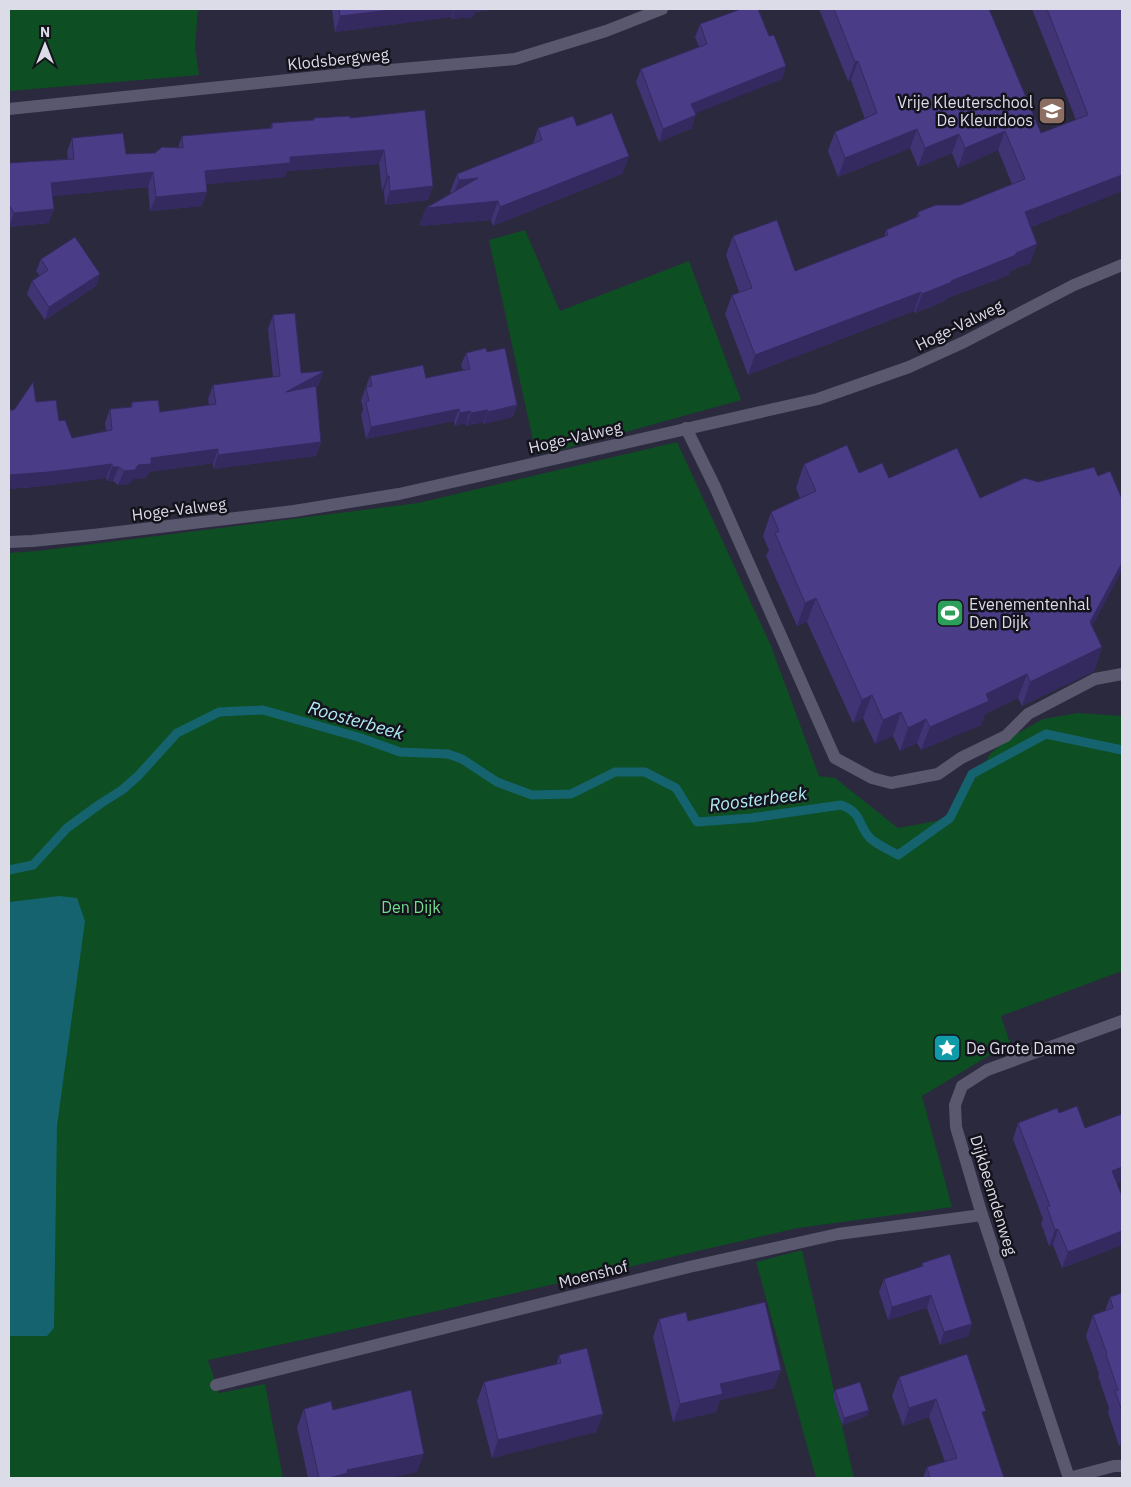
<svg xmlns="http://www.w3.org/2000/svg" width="1131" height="1487" font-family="'IBM Plex Sans',sans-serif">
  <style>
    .green { fill: #0d4e23 }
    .water { fill: #15636e }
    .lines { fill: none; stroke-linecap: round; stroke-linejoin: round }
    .stream { stroke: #15636e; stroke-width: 9 }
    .minor { stroke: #5a586e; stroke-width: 12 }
    .wall { fill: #403475 }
    .shaded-wall { fill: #342a5f }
    .building { fill: #4b3c88; stroke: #342a5f }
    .labels { text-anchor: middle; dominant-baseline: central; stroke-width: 5; stroke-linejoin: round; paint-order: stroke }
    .street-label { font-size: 16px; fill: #dcdbe8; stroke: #14131c }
    .poi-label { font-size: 16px; fill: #dcdbe8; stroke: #14131c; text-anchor: start }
    .park-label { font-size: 16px; fill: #72dd8c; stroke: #14131c }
    .water-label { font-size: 18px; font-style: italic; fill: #b0ebf5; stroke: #14131c }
  </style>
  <rect width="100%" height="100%" fill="#2b293d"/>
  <g class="green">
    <path d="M9 9H198L195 47 199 75 9 91Z"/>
    <path d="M525 230 560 311 689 261 741 400 557 451 536 454 489 240Z"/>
    <path d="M677 442 771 646 819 776 835 778 898 828 936 821 953 815 990 754 1004 741 1043 719 1078 713 1122 716V971L1001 1016 1010 1043 922 1096 952 1207 798 1228 446 1309 208 1360 219 1393 265 1384 283 1478H9V553L37 551 418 503Z"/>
    <path d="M802 1250 854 1478H816L756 1262Z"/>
  </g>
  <path class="water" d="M59 896 77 898 85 921 57 1126 54 1328 47 1336H9V902Z"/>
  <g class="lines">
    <path class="stream" d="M9 870 33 865 67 828 100 804 122 790 138 776 177 733 219 712 263 710 358 737 400 752 448 754 462 759 497 782 532 795 571 794 615 772H645L676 788 697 822 751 818 841 805C863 813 857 824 870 838 877 845 890 850 898 855L950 818 972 774 1046 734 1122 750"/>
    <g class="minor">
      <path d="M9 109 355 73 515 59 606 31 662 9"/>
      <path d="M686 428 715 487 835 758 872 778 891 783 938 774 961 758 1006 736 1028 714 1095 679 1122 674"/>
      <path d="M9 542 32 541 93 535 294 511 399 494 818 399 909 367 964 342 1074 285 1122 265"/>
      <path d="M216 1385 689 1267 838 1234 982 1215"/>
      <path d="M1069 1478 982 1215 956 1127 955 1105 962 1086 987 1070 1122 1021"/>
      <path d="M1069 1478 1114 1466H1122"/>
    </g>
  </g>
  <g class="wall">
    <path d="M332 9H496L475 12 473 17 451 19V17L335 32Z"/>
    <path d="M819 9H989L1041 133 1076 120 1032 9H1122V191L1031 227 1037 244 1030 263 1010 271 1009 275 945 299V301L915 313 914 311 748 375 725 314 732 295 739 292 726 255 733 236 795 271 884 237 886 230 916 218 918 212 960 205 1012 184 998 150 958 168 952 153 918 167 910 148 838 177 828 151 835 132 865 119 851 80 848 81Z"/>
    <path d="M700 24 769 36 786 66 782 79 695 113 692 128 659 142 636 82 641 69 699 47 695 37Z"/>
    <path d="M314 118H350L433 186 428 200 385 205 384 191H382L379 164 287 171 285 177 206 184 202 206 150 211 148 187 52 196 54 209 48 223 9 227V163L68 159 67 152 72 138 126 154 155 153 178 148 182 136 270 128 272 123 313 120Z"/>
    <path d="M577 126 629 156 622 174 493 226 491 220 419 226 426 208 451 193 450 192 457 174 533 144 538 128Z"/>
    <path d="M41 259 100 274 96 286 45 320 27 294 32 281 40 276 36 271Z"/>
    <path d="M273 315 301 373 323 372 318 386 316 387 321 442 316 456 213 469V463L149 472 146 478 133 479 129 484 118 485 113 481H107L106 478 44 486 9 489V410H14L36 402 59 421 72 438 106 431 105 423 110 409 130 407 132 402 160 412 209 405 208 399 213 385 273 377 268 329Z"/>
    <path d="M487 352 517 405 513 417 483 424V422L466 426V423L455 426 454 421 366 439 361 415 363 409 361 400 370 376 426 378 463 370 461 365 466 353Z"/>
    <path d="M804 464 859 473 889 478 980 498 1038 482 1098 476 1122 499V570L1092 626 1102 647 1094 671 1022 706 1018 698 985 714 981 725 921 750 917 743 900 751 893 736 875 744 863 718 853 723 807 622 797 626 766 556 769 550 763 536 771 512 800 498 796 488Z"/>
    <path d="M1059 1113 1085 1128 1122 1114V1181L1117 1183 1122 1196V1245L1062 1268 1053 1245 1049 1246 1041 1223 1043 1219 1013 1139 1018 1123Z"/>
    <path d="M922 1263 972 1324 968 1336 940 1345 927 1308 888 1320 879 1292 884 1279 921 1267Z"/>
    <path d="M1122 1293V1445L1119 1446 1108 1412 1109 1408 1098 1376 1099 1374 1086 1336 1093 1315 1105 1311 1110 1297Z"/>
    <path d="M659 1319 688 1321 781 1370 774 1388 720 1400 716 1412 673 1422 653 1337Z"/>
    <path d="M559 1355 603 1414 596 1432 492 1458 477 1401 484 1382 556 1365Z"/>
    <path d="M899 1377 984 1416 1004 1478H923L927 1467 945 1462 929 1417 903 1426 892 1396Z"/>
    <path d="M835 1390 869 1410 867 1416 842 1425 833 1396Z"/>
    <path d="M304 1409 333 1410 417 1472 388 1478H308L297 1427Z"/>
  </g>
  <g class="shaded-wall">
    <path d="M398 9H454L451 17 335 32 340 16Z"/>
    <path d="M455 9H496L475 12 473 17 451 19Z"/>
    <path d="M858 61 851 80 848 81 855 62Z"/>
    <path d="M786 66 782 79 687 117 691 104Z"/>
    <path d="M696 115 692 128 659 142 663 129Z"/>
    <path d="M917 129 910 148 838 177 845 158Z"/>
    <path d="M1005 131 998 150 958 168 965 148Z"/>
    <path d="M959 134 952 153 918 167 925 148Z"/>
    <path d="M384 150 379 164 287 171 285 177 200 185 205 171 290 157Z"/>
    <path d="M629 156 622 174 493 226 500 207Z"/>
    <path d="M153 172 148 187 46 197 51 183Z"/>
    <path d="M1122 175V191L1018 232 1025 212Z"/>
    <path d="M387 176H389L384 191H382Z"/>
    <path d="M478 178 452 198 459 180Z"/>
    <path d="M433 186 428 200 385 205 390 191Z"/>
    <path d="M207 192 202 206 150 211 156 197Z"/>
    <path d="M498 201 491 220 419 226 426 208Z"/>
    <path d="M54 209 48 223 9 227 14 213Z"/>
    <path d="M1037 244 1030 263 1010 271 1009 275 945 299V301L915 313 922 294 951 281Z"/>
    <path d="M100 274 96 286 45 320 49 307Z"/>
    <path d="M921 292 914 311 748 375 755 355Z"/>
    <path d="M323 372 318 386 281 406 286 392Z"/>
    <path d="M517 405 513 417 483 424 488 412Z"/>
    <path d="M459 409 454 421 366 439 371 427Z"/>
    <path d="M488 410 483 422 466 426 471 413Z"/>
    <path d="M470 411 466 423 455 426 460 413Z"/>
    <path d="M321 442 316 456 213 469 218 455Z"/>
    <path d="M218 449 213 463 149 472 146 478 133 479 129 484 118 485 124 471 151 458Z"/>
    <path d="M112 464 106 478 44 486 9 489V475Z"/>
    <path d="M112 467H119L113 481H107Z"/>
    <path d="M1122 563V570L1082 645 1090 622Z"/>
    <path d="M816 598 807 622 797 626 805 603Z"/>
    <path d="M1102 647 1094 671 1022 706 1030 682Z"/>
    <path d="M1027 674 1018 698 985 714 981 725 921 750 930 727 986 694Z"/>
    <path d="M872 695 863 718 853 723 862 700Z"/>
    <path d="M901 712 893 736 875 744 883 720Z"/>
    <path d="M926 719 917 743 900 751 908 728Z"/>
    <path d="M1122 1167V1181L1107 1186 1112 1171Z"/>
    <path d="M1058 1229 1053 1245 1049 1246 1055 1230Z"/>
    <path d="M1122 1231V1245L1062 1268 1068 1252Z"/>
    <path d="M931 1295 927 1308 888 1320 892 1307Z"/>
    <path d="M972 1324 968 1336 940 1345 944 1332Z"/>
    <path d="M781 1370 774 1388 720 1400 716 1412 673 1422 680 1404 720 1384Z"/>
    <path d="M936 1399 929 1417 903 1426 909 1408Z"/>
    <path d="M869 1410 867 1416 842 1425 844 1418Z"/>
    <path d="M603 1414 596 1432 492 1458 498 1440Z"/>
    <path d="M1122 1439V1445L1119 1446Z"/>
    <path d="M424 1454 417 1472 388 1478H329L347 1470Z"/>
  </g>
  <g class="building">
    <path d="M339 9H398L340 16Z"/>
    <path d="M741 9H758L769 36 774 35 786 66 691 104 696 115 663 129 641 69 707 44 700 24Z"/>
    <path d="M834 9H989L1041 133 1088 115 1047 9H1122V175L1025 212 1037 244 1016 253V255L951 281 952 282 922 294 921 292 755 355 732 295 752 288 733 236 777 220 795 271 888 235 886 230 919 216 918 212 936 205H960L1025 179 1005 131 965 148 959 134 925 148 917 129 845 158 835 132 877 113 858 61 855 62Z"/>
    <path d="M425 110 433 186 390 191 389 176H387L384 150 290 157V163L205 171 207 192 156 197 153 172 51 183 54 209 14 213 9 205V163L74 159 72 138 123 133 126 154 155 153 162 147 183 148 182 136 272 128V123L314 120V118L350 116V118Z"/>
    <path d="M612 113 629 156 500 207 498 201 426 208 478 178 459 180 457 174 542 140 538 128 573 116 577 126Z"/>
    <path d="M75 237 100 274 49 307 32 281 48 270 41 259Z"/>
    <path d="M295 313 301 373 322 371 323 372 286 392 316 386 321 442 218 455V449L151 458V464L138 465 135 470 124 471 119 467H112V464L49 472 9 475V410H14L33 382 36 402 56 400 59 421 65 420 72 438 112 430 110 409 132 407V402L158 400 160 412 216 404 213 385 280 376 273 315Z"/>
    <path d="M486 348 487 352 505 348 517 405 488 412V410L471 413 470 411 460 413 459 409 371 427 366 402 369 401 366 387 372 386 370 376 423 365 426 378 470 369 466 353Z"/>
    <path d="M847 445 859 473 882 463 889 478 957 448 980 498 1025 478 1038 482 1094 467 1098 476 1110 471 1122 499V563L1090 622 1102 647 1030 682 1027 674 986 694 989 701 930 727 926 719 908 728 901 712 883 720 872 695 862 700 816 598 805 603 775 533 779 531 771 512 816 491 804 464Z"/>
    <path d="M1077 1106 1085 1128 1122 1114V1167L1112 1171 1122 1196V1231L1068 1252 1058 1229 1055 1230 1047 1207 1050 1206 1018 1123 1057 1108 1059 1113Z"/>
    <path d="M950 1254 972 1324 944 1332 931 1295 892 1307 884 1279 923 1266 922 1263Z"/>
    <path d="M1122 1293V1411L1115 1391 1118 1390 1106 1355 1107 1354 1093 1315 1113 1308 1110 1297Z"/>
    <path d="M765 1302 781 1370 720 1384 723 1394 680 1404 659 1319 686 1312 688 1321Z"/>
    <path d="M587 1348 603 1414 498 1440 484 1382 561 1363 559 1355Z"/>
    <path d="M967 1354 986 1411 982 1412 1004 1478H930L927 1467 957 1458 936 1399 909 1408 899 1377Z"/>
    <path d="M860 1382 869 1410 844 1418 835 1390Z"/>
    <path d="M411 1390 424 1454 347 1470 348 1473 329 1478H319L304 1409 331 1401 333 1410Z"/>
  </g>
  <defs>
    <g id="school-square" transform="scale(1.4375)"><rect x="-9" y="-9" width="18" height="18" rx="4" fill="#8d6e63" stroke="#14131c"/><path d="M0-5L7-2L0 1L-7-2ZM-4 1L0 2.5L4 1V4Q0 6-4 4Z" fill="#fff"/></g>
    <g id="stadium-square" transform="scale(1.4375)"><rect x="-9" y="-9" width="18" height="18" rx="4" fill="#2e9e5b" stroke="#14131c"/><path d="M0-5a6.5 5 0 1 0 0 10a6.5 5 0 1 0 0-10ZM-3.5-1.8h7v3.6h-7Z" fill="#fff"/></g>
    <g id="sight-square" transform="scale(1.4375)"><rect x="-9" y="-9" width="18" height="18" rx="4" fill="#0f9aa8" stroke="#14131c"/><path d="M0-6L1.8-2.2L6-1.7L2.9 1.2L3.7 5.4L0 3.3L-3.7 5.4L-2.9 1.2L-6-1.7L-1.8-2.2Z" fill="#fff"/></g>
  </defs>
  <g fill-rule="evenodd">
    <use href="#school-square" x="1052" y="111"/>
    <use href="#stadium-square" x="950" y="613"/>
    <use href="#sight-square" x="947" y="1048"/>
  </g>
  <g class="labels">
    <g class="street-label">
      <text transform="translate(338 59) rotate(-6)">Klodsbergweg</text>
      <text transform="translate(959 325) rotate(-26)">Hoge-Valweg</text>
      <text transform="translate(575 437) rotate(-13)">Hoge-Valweg</text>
      <text transform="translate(179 509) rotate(-7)">Hoge-Valweg</text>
      <text transform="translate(994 1195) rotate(73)">Dijkbeemdenweg</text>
      <text transform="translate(593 1274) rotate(-14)">Moenshof</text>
    </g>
    <g class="poi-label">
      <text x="1033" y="102" text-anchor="end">Vrije Kleuterschool<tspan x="1033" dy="18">De Kleurdoos</tspan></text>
      <text x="969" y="604">Evenementenhal<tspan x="969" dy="18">Den Dijk</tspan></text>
      <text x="966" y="1048">De Grote Dame</text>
    </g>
    <g class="park-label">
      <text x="411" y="907">Den Dijk</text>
    </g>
    <g class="water-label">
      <text transform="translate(356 720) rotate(16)">Roosterbeek</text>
      <text transform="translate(758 799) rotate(-7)">Roosterbeek</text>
    </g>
  </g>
  <rect width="1131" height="1487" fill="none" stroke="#dcdbe8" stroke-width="20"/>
  <g transform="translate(45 45)" stroke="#14131c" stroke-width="4" paint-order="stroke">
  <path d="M0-4L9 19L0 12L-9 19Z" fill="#dcdbe8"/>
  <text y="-8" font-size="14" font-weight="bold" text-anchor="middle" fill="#dcdbe8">N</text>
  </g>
</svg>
